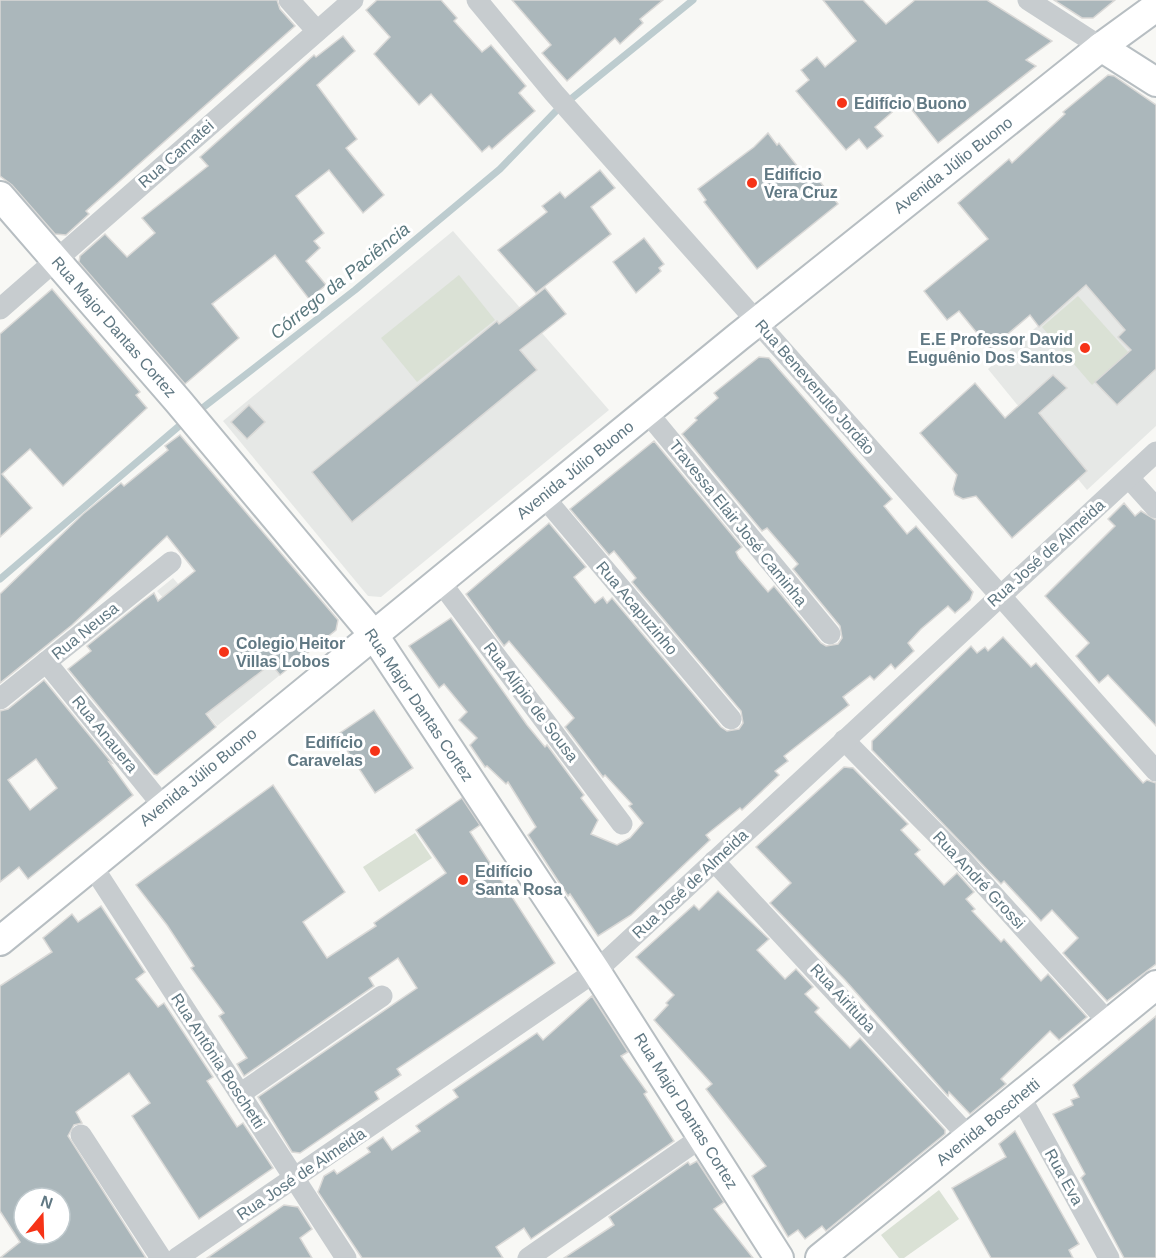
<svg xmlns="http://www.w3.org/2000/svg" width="1156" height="1258" font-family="Helvetica,sans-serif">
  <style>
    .built { fill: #e6e8e6 }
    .green { fill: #dae1d5 }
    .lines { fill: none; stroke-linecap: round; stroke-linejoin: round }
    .stream { stroke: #bdcccf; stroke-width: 7 }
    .building { fill: #abb7bb; stroke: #dad9d7; stroke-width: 1.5; fill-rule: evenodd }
    .secondary-casing { stroke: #b7bec2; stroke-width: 32 }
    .street { stroke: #c7cccf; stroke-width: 21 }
    .secondary { stroke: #fff; stroke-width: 28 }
    .poi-dot { fill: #f63317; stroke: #fff; stroke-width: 2 }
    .labels { text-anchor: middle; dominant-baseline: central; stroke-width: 6; stroke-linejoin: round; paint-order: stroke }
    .poi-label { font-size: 16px; font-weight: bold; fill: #607883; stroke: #fff; text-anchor: start }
    .street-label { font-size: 16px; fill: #607883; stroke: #fff }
    .water-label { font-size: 18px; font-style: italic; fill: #5a787e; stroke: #fff }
  </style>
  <rect width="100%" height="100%" fill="#f8f8f5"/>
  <g class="built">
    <path d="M1156 223V426L1087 490 988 369Z"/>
    <path d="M453 231 609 410 381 597 368 596 223 421Z"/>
    <path d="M173 578 216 628 231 617 280 675 217 726 169 667 180 617 157 591Z"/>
  </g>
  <g class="green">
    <path d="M459 275 495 320 417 382 381 338Z"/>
    <path d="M1078 296 1128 352 1092 385 1042 327Z"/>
    <path d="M415 833 432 858 379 892 363 867Z"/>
    <path d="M939 1190 959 1219 904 1258H899L881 1235Z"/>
  </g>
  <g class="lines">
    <g class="stream">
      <path d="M196 413 355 290 500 169 556 111 693 0"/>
      <path d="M0 579 185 421"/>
    </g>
  </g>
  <g class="building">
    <path d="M0 0H277L280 9 295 26 86 211 89 214 66 235 55 234 12 185 0 176Z"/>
    <path d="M377 0H441L457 18 454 21 482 52 491 45 515 73 526 86 519 93 535 111 492 149 489 146 482 152 431 94 419 105 374 54 390 37 366 10Z"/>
    <path d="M512 0H663L640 19 643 23 620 44 615 38 567 81 542 53 551 45Z"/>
    <path d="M823 0H863L886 24 915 0H987L1052 41 1026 60 1036 66 938 143 905 101 875 127 883 136 867 149 859 139 846 150 796 91 809 80 801 70 817 57 825 67 856 41Z"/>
    <path d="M1054 0H1115L1093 18H1082Z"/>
    <path d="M343 36 355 51 317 85 357 139 346 148 384 195 363 213 329 170 296 196 324 233 314 241 320 248 306 261 326 285 309 299 275 255 212 304 239 338 185 384 79 262 80 256 105 234 127 257 155 233 142 218 208 166 200 157 314 55 316 57Z"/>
    <path d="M1108 75 1114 76 1156 105V369L1117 405 1095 382 1131 350 1118 337 1125 330 1086 285 1039 327 1030 315 990 349 959 311 947 320 924 291 988 239 958 203 1009 159 1012 163 1065 114 1063 112Z"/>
    <path d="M768 133 777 145 779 143 806 177 812 172 838 204 757 269 704 202 706 200 698 189 754 147Z"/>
    <path d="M600 170 615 188 591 207 611 234 536 293 498 250 547 212 542 206 560 192 565 198Z"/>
    <path d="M644 238 664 264 659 268 661 271 636 293 613 262Z"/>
    <path d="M545 288 566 314 520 350 537 370 352 522 312 472 497 321 499 324Z"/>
    <path d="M52 289 140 392 136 395 147 408 63 486 30 449 2 474 32 508 0 537V334Z"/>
    <path d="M759 357 769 358 892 499 884 506 907 534 916 526 973 592 970 600 955 613 948 606 921 629 908 643 914 651 895 669 891 664 874 680 870 676 843 697 849 705 784 756 788 761 775 771 779 775 742 810 740 808 706 835 710 840 631 915 598 936 570 894 568 896 528 835 536 827 508 782 506 784 487 766 485 767 470 745 477 738 459 720 467 712 444 684 439 688 409 646 451 618 527 725 545 747 547 745 584 795 581 798 598 820 591 834 617 845 630 838 643 823 629 806 632 804 605 775 603 777 565 727 574 718 509 641 504 646 466 594 549 523 586 567 574 577 595 603 603 597 607 603 612 598 721 727 727 731 739 729 743 723 741 711 632 582 636 578 614 551 609 555 570 509 654 441 742 547 736 552 739 558 768 592 774 586 821 643 826 646 838 644 842 638 840 626 793 569 798 564 767 528 762 531 682 434 697 420 695 418 718 398 714 393Z"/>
    <path d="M1053 375 1067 388 1039 413 1087 471 1012 538 976 496 963 499 955 495 953 489 957 475 920 433 975 383 1005 418Z"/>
    <path d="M249 405 265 422 247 439 231 422Z"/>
    <path d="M180 435 338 620 336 630 280 675 271 664 206 714 216 727 157 775 154 774 68 669 91 651 87 646 143 601 154 593 158 601 195 571 167 536 72 625 0 683V594L83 514 121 483 124 486 168 450 165 446Z"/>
    <path d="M1124 503 1135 516 1141 511 1156 520V726L1108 675 1099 683 1076 656 1089 643 1045 596 1115 526 1108 519Z"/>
    <path d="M1003 637 1031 667 1036 663 1143 783 1147 780 1156 783V964L1107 1001 1063 953 1078 938 1052 910 1041 921 1004 881 1001 884 872 750V741L971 646 977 653 985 647 988 651Z"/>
    <path d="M44 680 112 763 109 762 133 795 28 879 19 867 0 882V711L8 709ZM36 759 57 788 30 810 8 780Z"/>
    <path d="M374 710 413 768 375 793 337 735Z"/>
    <path d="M844 767 853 768 908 824 901 830 920 850 915 854 944 885 957 873 974 892 966 899 975 909 972 911 1001 942 1004 939 1041 981 1048 974 1087 1017 1059 1040 1050 1031 1001 1079 1006 1084 970 1114 949 1092 948 1096 845 980 770 903 791 883 756 847Z"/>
    <path d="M273 785 345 892 303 922 327 958 376 926 374 923 446 873 416 830 462 798 480 825 470 832 555 963 397 1069 401 1075 375 1092 379 1099 300 1153 292 1152 258 1097 417 988 398 958 369 978 374 986 244 1076 237 1064 247 1058 219 1016 224 1013 191 968 194 966 167 925 136 885Z"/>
    <path d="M718 891 769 939 757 950 785 979 796 969 813 987 805 994 819 1008 815 1012 850 1048 860 1038 945 1130V1134L826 1231 822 1226 805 1239 798 1230 788 1237 752 1176 766 1166 706 1089 712 1084 654 1020 668 1005 666 1003 674 995 636 957 694 905 699 910Z"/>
    <path d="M101 906 145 972 136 979 158 1007 164 1003 213 1077 207 1081 237 1127 243 1123 273 1168 199 1219 132 1116 150 1103 129 1073 76 1112 82 1123 74 1125 68 1136 146 1258H0L20 1242 0 1211V986L52 952 43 938 72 914 78 922ZM24 1198H60V1234H24Z"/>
    <path d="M592 996 628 1052 621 1056 647 1092 644 1094 674 1141 531 1239 524 1228 496 1247 503 1258H362L318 1192 324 1176 334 1170 337 1174 370 1152 367 1148 383 1137 392 1150 420 1131 416 1126 458 1097 453 1090 537 1033 543 1040Z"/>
    <path d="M1156 1016V1258H1124L1081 1178 1085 1174 1053 1114 1073 1105 1071 1100 1079 1097 1073 1085Z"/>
    <path d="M1015 1131 1079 1244 1069 1250 1073 1258H991L952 1188 1006 1157 999 1144Z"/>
    <path d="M697 1161 724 1202 714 1209 753 1258H564L614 1225 609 1217 688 1162 690 1165Z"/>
    <path d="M284 1205 298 1207 312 1229 300 1238 312 1258H207Z"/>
  </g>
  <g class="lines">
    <g class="secondary-casing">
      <g id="secondary">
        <path d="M1101 47 1156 82"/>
        <path d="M0 196 178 401 373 634 596 971 779 1258"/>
        <path d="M0 941 738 337 1101 47 1156 7"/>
        <path d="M820 1258 1156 985"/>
      </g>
    </g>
    <g class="street">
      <path d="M289 0 317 31"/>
      <path d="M477 0 554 93 1156 771"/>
      <path d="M1028 0 1101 47"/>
      <path d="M0 309 353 0"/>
      <path d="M646 411 830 634"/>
      <path d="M1129 478 1156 508"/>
      <path d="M543 496 731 719"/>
      <path d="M439 580 622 824"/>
      <path d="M46 662 163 806"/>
      <path d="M0 699 171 562"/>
      <path d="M844 740 961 859 1109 1023"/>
      <path d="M714 861 969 1137"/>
      <path d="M91 864 346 1258"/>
      <path d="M240 1094 382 996"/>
      <path d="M1020 1096 1109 1258"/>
      <path d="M81 1135 161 1258"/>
      <path d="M177 1258 596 971 1156 452"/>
      <path d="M528 1258 702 1137"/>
    </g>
    <use href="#secondary" class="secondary"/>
  </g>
  <g class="poi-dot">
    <circle cx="842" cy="103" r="6"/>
    <circle cx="752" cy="183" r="6"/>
    <circle cx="1085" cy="348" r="6"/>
    <circle cx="224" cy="652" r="6"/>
    <circle cx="375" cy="751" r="6"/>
    <circle cx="463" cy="880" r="6"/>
  </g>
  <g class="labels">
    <g class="poi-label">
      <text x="854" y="103">Edifício Buono</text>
      <text x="764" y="174">Edifício<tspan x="764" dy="18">Vera Cruz</tspan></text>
      <text x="1073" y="339" text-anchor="end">E.E Professor David<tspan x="1073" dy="18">Euguênio Dos Santos</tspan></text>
      <text x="236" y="643">Colegio Heitor<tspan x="236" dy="18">Villas Lobos</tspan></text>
      <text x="363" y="742" text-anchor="end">Edifício<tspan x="363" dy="18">Caravelas</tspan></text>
      <text x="475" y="871">Edifício<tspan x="475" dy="18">Santa Rosa</tspan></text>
    </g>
    <g class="street-label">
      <text transform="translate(176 154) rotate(-41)">Rua Camatei</text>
      <text transform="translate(953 165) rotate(-38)">Avenida Júlio Buono</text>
      <text transform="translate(114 327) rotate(49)">Rua Major Dantas Cortez</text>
      <text transform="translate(815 387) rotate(49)">Rua Benevenuto Jordão</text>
      <text transform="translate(575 470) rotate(-39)">Avenida Júlio Buono</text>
      <text transform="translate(738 523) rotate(51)">Travessa Elair José Caminha</text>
      <text transform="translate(1046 553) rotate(-42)">Rua José de Almeida</text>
      <text transform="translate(637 608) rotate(50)">Rua Acapuzinho</text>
      <text transform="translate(85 631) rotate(-39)">Rua Neusa</text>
      <text transform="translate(531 702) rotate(53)">Rua Alípio de Sousa</text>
      <text transform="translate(419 705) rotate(56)">Rua Major Dantas Cortez</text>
      <text transform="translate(105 734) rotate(51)">Rua Anauera</text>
      <text transform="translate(198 777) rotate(-39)">Avenida Júlio Buono</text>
      <text transform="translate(979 880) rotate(47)">Rua André Grossi</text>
      <text transform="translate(690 884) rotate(-43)">Rua José de Almeida</text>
      <text transform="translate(843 998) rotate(47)">Rua Airituba</text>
      <text transform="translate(218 1061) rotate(57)">Rua Antônia Boschetti</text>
      <text transform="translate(686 1111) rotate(58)">Rua Major Dantas Cortez</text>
      <text transform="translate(988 1122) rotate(-39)">Avenida Boschetti</text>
      <text transform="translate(301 1174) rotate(-34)">Rua José de Almeida</text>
      <text transform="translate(1064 1177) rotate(61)">Rua Eva</text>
    </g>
    <g class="water-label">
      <text transform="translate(340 281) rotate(-39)">Córrego da Paciência</text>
    </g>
  </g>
  <g transform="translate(42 1216) rotate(19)"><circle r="28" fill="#ffffff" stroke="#bfc9cd" stroke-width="1.5"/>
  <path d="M0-4.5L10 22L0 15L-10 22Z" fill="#f63317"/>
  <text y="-9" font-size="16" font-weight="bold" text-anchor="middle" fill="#607883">N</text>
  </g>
</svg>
